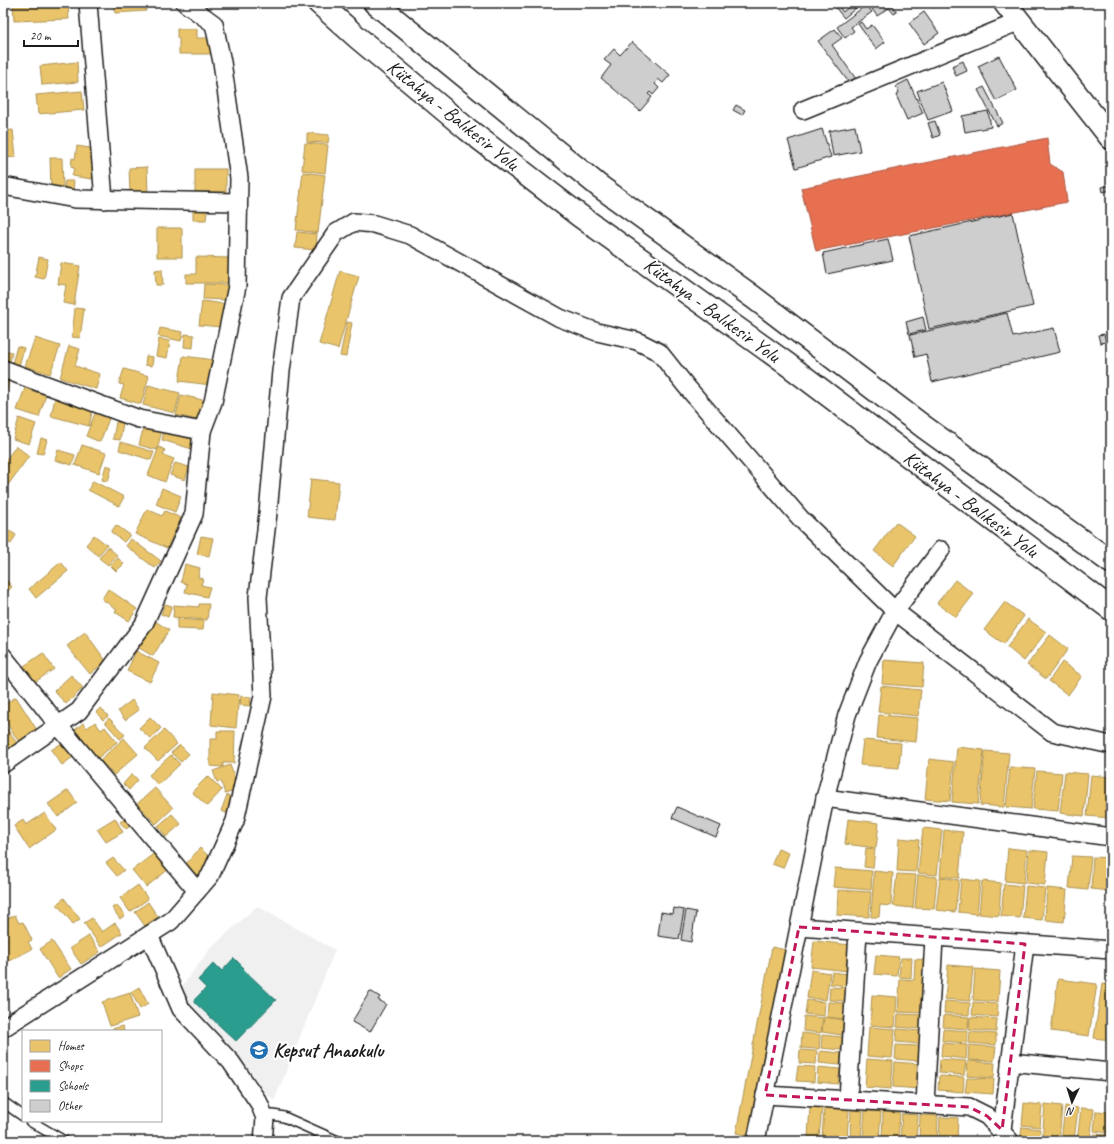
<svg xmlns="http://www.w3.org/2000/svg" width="1114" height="1144" font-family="Caveat,sans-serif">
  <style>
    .built { fill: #f0f0f0 }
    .homes { fill: #e9c46a; stroke: #ac9253 }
    .shops { fill: #e76f51; stroke: #aa5641 }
    .schools { fill: #2a9d8f; stroke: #26766c }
    .building { fill: #cecece; stroke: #1c1c1c }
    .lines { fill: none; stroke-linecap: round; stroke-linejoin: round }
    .lane-casing { stroke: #1c1c1c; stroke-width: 12 }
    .street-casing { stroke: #1c1c1c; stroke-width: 20 }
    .secondary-casing { stroke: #1c1c1c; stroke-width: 25 }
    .highway-casing { stroke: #1c1c1c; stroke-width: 25 }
    .lane { stroke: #fff; stroke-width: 9 }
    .street { stroke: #fff; stroke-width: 17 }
    .secondary { stroke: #fff; stroke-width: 22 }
    .highway { stroke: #fff; stroke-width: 22 }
    .marked { fill: none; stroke: #c2185b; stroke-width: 3; stroke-dasharray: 8 5; stroke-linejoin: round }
    .labels { text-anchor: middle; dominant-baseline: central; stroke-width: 4; stroke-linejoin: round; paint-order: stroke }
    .street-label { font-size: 20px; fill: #1c1c1c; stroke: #fff }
    .poi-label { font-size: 20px; font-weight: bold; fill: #1c1c1c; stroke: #fff; text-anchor: start }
  </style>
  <rect width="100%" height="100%" fill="#fff"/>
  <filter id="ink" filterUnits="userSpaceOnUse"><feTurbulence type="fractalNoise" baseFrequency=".025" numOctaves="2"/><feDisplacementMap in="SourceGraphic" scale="8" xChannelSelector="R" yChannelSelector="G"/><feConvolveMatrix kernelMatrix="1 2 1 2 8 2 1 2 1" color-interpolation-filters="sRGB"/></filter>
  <g filter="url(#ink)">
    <path class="built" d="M257 906 335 950 274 1101 173 998 210 949Z"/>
    <g class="homes">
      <path d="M13 3H68L69 19 14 21Z"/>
      <path d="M113 3H146V11L115 13Z"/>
      <path d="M177 29H197V38H213V54H179V38H177Z"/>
      <path d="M77 62 78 82 42 85 40 66Z"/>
      <path d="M82 91 84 110 38 114 36 95Z"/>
      <path d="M13 130 16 157 3 158V131Z"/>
      <path d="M307 133 329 135 328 143 307 142Z"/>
      <path d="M305 143 328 145 325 173 302 170Z"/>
      <path d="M77 146 96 149 92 179 72 176 74 168 71 167 72 158 75 159Z"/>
      <path d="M50 158H62L63 187 51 188Z"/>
      <path d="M147 167 148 193H130L129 168Z"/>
      <rect x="195" y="169" width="31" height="23"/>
      <path d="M303 172 325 175 318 233 296 230Z"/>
      <path d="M65 181H74L73 190 64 189Z"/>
      <path d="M193 210 207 211 206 220H193Z"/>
      <rect x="157" y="228" width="25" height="29"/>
      <path d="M297 232 317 234 316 250 295 248Z"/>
      <path d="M39 257 48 259 44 279 35 277Z"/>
      <path d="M196 257 230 258V283H186V274H196Z"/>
      <path d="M61 263 80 266 74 305 63 303 66 285 58 284Z"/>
      <path d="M162 269 163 285H156L155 270Z"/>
      <path d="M340 271 359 276 338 349 319 344Z"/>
      <path d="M204 284 228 285V300L203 299Z"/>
      <path d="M202 301 225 304 222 327 199 325Z"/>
      <path d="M75 308 84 309 80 338 72 337Z"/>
      <path d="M347 322 352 323 346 357 340 356Z"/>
      <path d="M160 328 183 332 181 341 158 336Z"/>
      <path d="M185 334 194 335 193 348 184 347Z"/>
      <path d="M35 338 60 346 50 374 25 366Z"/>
      <path d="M159 339 170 341 167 358 156 356Z"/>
      <path d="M17 346 24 348 19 366 12 364Z"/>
      <path d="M69 346 80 349 75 366 100 374 96 389 60 378Z"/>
      <path d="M3 350 12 352 10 362 3 361Z"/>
      <path d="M146 356 153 357 152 366 145 365Z"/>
      <path d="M183 356 215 360 211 385 179 381Z"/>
      <path d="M124 369 149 376 141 404 120 398 124 385 119 384Z"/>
      <path d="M3 379 9 380 6 396 3 395Z"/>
      <path d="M148 385 180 393 175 413 143 405Z"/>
      <path d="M25 388 46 395 39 417 17 410Z"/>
      <path d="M181 395 207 401 202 421 176 415Z"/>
      <path d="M55 398 93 408 89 426 51 416Z"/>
      <path d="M96 411 110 416 100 442 86 436Z"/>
      <path d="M19 418 36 424 29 444 13 439Z"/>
      <path d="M116 422 123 423 120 440 113 439Z"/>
      <path d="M144 426 162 430 157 450 139 445Z"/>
      <path d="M164 431 195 440 192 449 162 440Z"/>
      <path d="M41 438 47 440 43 454 37 453Z"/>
      <path d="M121 442 154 452 151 460 119 450Z"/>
      <path d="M82 445 106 453 99 473 75 465Z"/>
      <path d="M16 446 29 456 3 492V464Z"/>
      <path d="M159 447 165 450 163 455 174 459 165 482 148 475Z"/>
      <path d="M58 450 75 455 72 465 55 460Z"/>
      <path d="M175 463 189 467 185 480 170 475Z"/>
      <path d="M106 465 112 467 108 481 102 480Z"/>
      <path d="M311 479 339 482 335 520 307 517Z"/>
      <path d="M93 481 124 497 119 506 88 490Z"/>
      <path d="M162 488 181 496 175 512 156 504Z"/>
      <path d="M147 509 162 516 165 511 181 518 167 548 135 534Z"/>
      <path d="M896 522 915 536 893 566 874 551Z"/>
      <path d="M116 525 130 535 124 542 111 532Z"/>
      <path d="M3 527 16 535 11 544 3 539Z"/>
      <path d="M94 535 107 545 98 556 86 545Z"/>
      <path d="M201 536 213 538 209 556 197 554Z"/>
      <path d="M131 539 161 561 155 568 126 546Z"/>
      <path d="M108 547 117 555 108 565 99 558Z"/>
      <path d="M118 558 124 564 116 571 110 565Z"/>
      <path d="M61 562 68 571 36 598 29 589Z"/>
      <path d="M185 564 200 568 198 577 203 579 201 585 210 587 207 597 185 592 187 584 181 582Z"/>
      <path d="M3 576 12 587 3 595Z"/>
      <path d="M955 580 974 594 956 617 937 603Z"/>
      <path d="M108 589 137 609 129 621 115 612 117 610 102 599Z"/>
      <path d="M1005 602 1024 616 1004 644 984 630Z"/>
      <path d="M165 604 172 606 168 617 161 614Z"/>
      <path d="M199 604H209L207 620 173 617 174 605 199 607Z"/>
      <path d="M177 619 204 621 203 630 177 629Z"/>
      <path d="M1028 619 1046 632 1024 661 1007 647Z"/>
      <path d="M155 621 169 630 153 656 139 648Z"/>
      <path d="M85 632 106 661 90 674 67 646Z"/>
      <path d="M1050 635 1068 649 1046 679 1027 665Z"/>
      <path d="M136 651 159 663 150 682 127 671Z"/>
      <path d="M43 653 54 669 32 684 21 668Z"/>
      <path d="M884 660 924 663 922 687 882 684Z"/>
      <path d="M1062 662 1082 676 1068 695 1049 681Z"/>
      <path d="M71 675 83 688 66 704 54 691Z"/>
      <path d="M881 686 921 690 918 716 878 712Z"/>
      <path d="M213 692 239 695 236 728 211 725Z"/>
      <path d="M241 696 251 697 250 706 240 705Z"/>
      <path d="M16 697 37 730 19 742 3 718V705Z"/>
      <path d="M132 700 139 710 125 720 118 711Z"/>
      <path d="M101 708 108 716 103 720 96 712Z"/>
      <path d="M879 715 918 718 916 742 877 738Z"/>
      <path d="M150 717 161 728 151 739 139 728Z"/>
      <path d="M109 718 125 735 120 739 105 722Z"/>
      <path d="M3 722 18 745 3 754Z"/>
      <path d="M95 722 101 730 105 727 117 742 98 758 75 730 83 723 87 728Z"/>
      <path d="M164 730 177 744 158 761 145 748Z"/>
      <path d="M217 731H235L234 763H223V767L210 766V739H217Z"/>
      <path d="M124 738 138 754 114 775 100 760Z"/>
      <path d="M863 740 901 743 899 768 860 765Z"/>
      <path d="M62 743 73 757 62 765 51 750Z"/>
      <path d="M180 745 189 754 181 762 171 753Z"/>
      <path d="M957 747 984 750 978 804 952 802Z"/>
      <path d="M985 751 1009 753 1004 807 980 805Z"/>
      <path d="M171 755 180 764 158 785 149 775Z"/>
      <path d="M929 759 954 762 950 801 925 799Z"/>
      <path d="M230 765 240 793 232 795 231 792 225 794 221 781 217 782 213 771Z"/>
      <path d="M1010 767 1035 769 1031 809 1006 807Z"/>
      <path d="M1037 771 1062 773 1058 811 1033 809Z"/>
      <path d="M1065 772 1088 774 1084 816 1060 813Z"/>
      <path d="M132 774 138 780 129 790 123 784Z"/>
      <path d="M1091 775 1111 777 1110 818 1087 816Z"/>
      <path d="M208 776 222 790 207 806 192 792Z"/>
      <path d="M155 788 173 808 156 824 137 804Z"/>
      <path d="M68 790 77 803 58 817 48 804Z"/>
      <path d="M227 795 238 799 232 815 221 811Z"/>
      <path d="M45 813 56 830 29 849 14 826 23 820 26 825Z"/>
      <path d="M172 814 181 824 166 837 158 826Z"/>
      <path d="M115 818 123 832 106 842 97 829Z"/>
      <path d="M126 818 132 825 126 829 120 822Z"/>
      <path d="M848 819 879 823 876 848 845 844Z"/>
      <path d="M923 828 942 830 937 875 918 873Z"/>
      <path d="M944 830 963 832 959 878 940 876Z"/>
      <path d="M899 838 919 840 916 872 897 871Z"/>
      <path d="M200 848 214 861 199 877 185 865Z"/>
      <path d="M866 848 875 849 873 868 864 867Z"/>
      <path d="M1008 848 1027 850 1024 883 1005 881Z"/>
      <path d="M778 849 789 853 783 868 772 864Z"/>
      <path d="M1029 850 1048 852 1045 885 1026 883Z"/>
      <path d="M156 852 169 869 146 887 132 870Z"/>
      <path d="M1072 856 1091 857 1088 890 1069 888Z"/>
      <path d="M1093 857 1111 858V891L1091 889Z"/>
      <path d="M113 858 124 870 117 876 106 863Z"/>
      <path d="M835 868 872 871 871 890 833 887Z"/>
      <path d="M874 871 893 873 891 906 880 905 879 917H871Z"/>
      <path d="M897 874 916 875 913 908 893 906Z"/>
      <path d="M918 875 937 877 934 909 915 908Z"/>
      <path d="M940 877 959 880 955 912 936 910Z"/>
      <path d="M961 879 980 881 977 914 958 912Z"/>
      <path d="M982 881 1001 883 999 916 979 914Z"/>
      <path d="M1004 884 1023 886 1020 918 1001 916Z"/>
      <path d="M138 885 148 899 130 912 120 898Z"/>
      <path d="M1026 886 1045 888 1042 920 1023 918Z"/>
      <path d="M1047 888 1067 890 1064 922 1045 920Z"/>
      <path d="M838 890 871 892 869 917 837 915Z"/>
      <path d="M64 898 80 919 73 924 57 904Z"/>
      <path d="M148 902 158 917 145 926 135 912Z"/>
      <path d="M116 905 125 915 120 919 112 908Z"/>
      <path d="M15 915 19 923 23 922 32 940 28 942 32 949 3 964V942L6 940 3 935V921Z"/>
      <path d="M92 918 102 932 115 923 122 933 101 947 84 923Z"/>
      <path d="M89 936 100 952 81 964 70 948Z"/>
      <path d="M52 941 71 969 58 978 40 949Z"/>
      <path d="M814 941 851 945 848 971 811 967Z"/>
      <path d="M772 947 786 950 749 1136 736 1133Z"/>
      <path d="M876 955 899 957 897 976 874 974Z"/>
      <path d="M901 958H912L911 978 899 977Z"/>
      <path d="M915 959 926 960 923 1013 898 1012 900 979 914 980Z"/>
      <path d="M948 965 973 967 970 1001 945 999Z"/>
      <path d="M975 969 1000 971 998 1002 973 1000Z"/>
      <path d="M811 970 830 973 826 1000 807 998Z"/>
      <path d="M832 972 848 974 847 986 830 984Z"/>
      <path d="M1058 979 1097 984 1089 1036 1051 1031Z"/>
      <path d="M1102 984 1111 985V1040L1094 1038Z"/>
      <path d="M139 987 148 1004 140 1009 131 992Z"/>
      <path d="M830 987 847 988 846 1001 829 1000Z"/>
      <path d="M130 993 138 1017 110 1026 102 1002Z"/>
      <path d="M872 995 897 997 895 1027 870 1025Z"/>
      <path d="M807 1000 825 1002 824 1016 805 1014Z"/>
      <path d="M945 1001 970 1003 969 1015 944 1013Z"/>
      <path d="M828 1002 846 1003 844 1019 827 1017Z"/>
      <path d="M973 1002 998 1004 997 1017 972 1015Z"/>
      <path d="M898 1014 923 1015 922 1029 897 1027Z"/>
      <path d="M944 1015 969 1017 968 1029 943 1027Z"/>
      <path d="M804 1016 823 1018 821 1033 803 1031Z"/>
      <path d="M824 1017 844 1020 842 1035 822 1032Z"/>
      <path d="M970 1017 997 1019 996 1032 969 1030Z"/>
      <path d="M123 1026 124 1031H113L112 1029Z"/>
      <path d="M869 1027 895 1029 892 1058 867 1056Z"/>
      <path d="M897 1029 922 1031 921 1044 896 1042Z"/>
      <path d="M943 1029 968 1031 967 1043 942 1041Z"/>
      <path d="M970 1032 996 1034V1045L969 1043Z"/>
      <path d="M802 1033 820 1035 819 1049 801 1048Z"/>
      <path d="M822 1035 843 1037 841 1050 821 1048Z"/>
      <path d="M942 1043 967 1045 966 1059 941 1056Z"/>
      <path d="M896 1045 921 1046 920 1061 895 1059Z"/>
      <path d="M969 1045 996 1047 994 1061 968 1060Z"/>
      <path d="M800 1050 817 1051 816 1064 799 1063Z"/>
      <path d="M820 1051 841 1053 840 1065 819 1063Z"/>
      <path d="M867 1059 893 1061 891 1089 865 1087Z"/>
      <path d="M940 1059 966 1061 964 1075 939 1073Z"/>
      <path d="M968 1061 995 1063 994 1078 967 1076Z"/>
      <path d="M895 1062 920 1064 919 1089 893 1087Z"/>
      <path d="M798 1066 815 1067 814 1082 796 1081Z"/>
      <path d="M818 1067 840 1069 838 1084 817 1082Z"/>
      <path d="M939 1076 964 1077 963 1092 938 1090Z"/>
      <path d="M967 1078 994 1079 993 1094 965 1092Z"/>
      <path d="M1024 1103 1042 1105 1040 1127 1022 1125Z"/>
      <path d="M1045 1104 1062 1106 1059 1141H1042Z"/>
      <path d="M1065 1106 1078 1108 1074 1141H1061Z"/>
      <path d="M810 1107 822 1108 819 1137H808Z"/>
      <path d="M824 1108 849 1110 847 1139 822 1137Z"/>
      <path d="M1081 1108 1094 1109 1090 1141H1077Z"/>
      <path d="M851 1110 863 1111 861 1139H850Z"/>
      <path d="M865 1111 881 1112 879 1140 863 1139Z"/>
      <path d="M1096 1111 1111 1112 1109 1133 1094 1131Z"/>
      <path d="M883 1112 900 1113 898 1141 882 1140Z"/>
      <path d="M902 1114 918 1115 916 1141H900Z"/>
      <path d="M920 1115 938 1116 937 1141H919Z"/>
      <path d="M940 1117 958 1118 957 1141H939Z"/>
      <path d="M1022 1127 1040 1129 1039 1141H1020Z"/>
      <path d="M1094 1134 1109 1135 1108 1141H1093Z"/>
    </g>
    <path class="shops" d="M1047 138 1050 164 1063 172 1067 202 816 251 801 188Z"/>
    <path class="schools" d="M234 958 244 968 243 969 276 1000 236 1041 193 1001 206 988 198 980 214 963 222 971Z"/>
    <g class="building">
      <path d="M868 3H891L897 12 894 14 889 8 877 16Z"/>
      <path d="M837 4 843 12 852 4 856 8 844 18 834 6Z"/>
      <path d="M866 5 872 12 851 27 854 31 845 38 837 27Z"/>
      <path d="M924 12 939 33 924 44 909 23Z"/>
      <path d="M861 22 866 29 872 25 885 42 876 49 858 24Z"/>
      <path d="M835 29 842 38 832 45 856 79 850 84 818 41Z"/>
      <path d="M632 42 670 75 663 83 658 79 655 84 659 88 653 95 650 92 648 94 652 97 640 111 601 78 611 65 604 60 614 49 620 55Z"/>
      <path d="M999 56 1017 90 996 101 978 66Z"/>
      <path d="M963 61 967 71 956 76 952 66Z"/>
      <path d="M908 80 923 113 907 120 896 95 899 93 896 86Z"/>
      <path d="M942 82 953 111 928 120 917 91Z"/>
      <path d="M984 87 1003 123 997 126 978 90Z"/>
      <path d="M736 105 745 110 742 115 733 110Z"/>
      <path d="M988 111 991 127 965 132 962 116Z"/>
      <path d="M935 121 940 135 933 138 928 123Z"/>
      <path d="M855 126 860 151 833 156 829 131Z"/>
      <path d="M822 129 831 157 796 168 788 140Z"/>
      <path d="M1111 185V190L1103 192 1102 187Z"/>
      <path d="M1013 213 1033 306 929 329 909 236Z"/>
      <path d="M888 239 893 260 827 274 823 253Z"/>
      <path d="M1007 313 1013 337 1054 328 1060 352 932 382 926 354 915 357 910 335Z"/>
      <path d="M923 317 926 330 909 334 906 322Z"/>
      <path d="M1111 332V341L1109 342 1107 333Z"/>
      <path d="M1104 334 1106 342 1100 343 1098 335Z"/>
      <path d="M677 807 721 826 716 837 672 818Z"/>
      <path d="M674 908 684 910 679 939 658 936 661 912 673 914Z"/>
      <path d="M686 910 696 912 691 942 681 940Z"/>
      <path d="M370 991 380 997 378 1000 386 1004 370 1032 352 1022Z"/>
    </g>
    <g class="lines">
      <g class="lane-casing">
        <g id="lane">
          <path d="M3 1102 23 1116"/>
          <path d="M265 1118 273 1115 284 1117 338 1141"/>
          <path d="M30 1121 64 1141"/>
        </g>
      </g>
      <g class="street-casing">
        <g id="street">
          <path d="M88 3 104 200"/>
          <path d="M803 110 1020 21"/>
          <path d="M3 186 75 199 238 202"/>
          <path d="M3 369 139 419 202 431"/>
          <path d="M3 656 58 725 197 891"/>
          <path d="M3 764 79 711 144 624 194 514 202 431 213 402 237 286 239 178 222 62 214 24 185 3"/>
          <path d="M825 798 1111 837"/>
          <path d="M799 927 1111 950"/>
          <path d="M149 935 181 1009 231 1062 259 1103 265 1118 263 1141"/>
          <path d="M3 1028 171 921 210 876 235 821 263 696 258 597 268 513 281 371 291 298 336 233 354 222 374 224 410 235 560 318 597 332 637 341 659 352 686 386 801 519 895 611 1052 732 1111 745"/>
          <path d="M1010 1062 1111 1072"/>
          <path d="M765 1095 969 1107 987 1116 1010 1141"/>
          <path d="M848 1099 858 932"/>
          <path d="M925 1104 934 938"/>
          <path d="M1002 1130 1025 944"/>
          <path d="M756 1141 825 798 847 715 868 661 895 611 941 550"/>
        </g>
      </g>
      <g class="secondary-casing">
        <path id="secondary" d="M1005 3 1111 138"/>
      </g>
      <g class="highway-casing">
        <g id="highway">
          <path d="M319 3 358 38 467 129 580 216 787 364 1111 609"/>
          <path d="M375 3 599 186 753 297 924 427 1111 562"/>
        </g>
      </g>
      <use href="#lane" class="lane"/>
      <use href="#street" class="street"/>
      <use href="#secondary" class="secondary"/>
      <use href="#highway" class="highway"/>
    </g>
  </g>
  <path class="marked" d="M799 927 1025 944 1002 1130 987 1116 969 1107 765 1095Z"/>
  <defs>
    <g id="school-disc" transform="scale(1)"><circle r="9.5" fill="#1f6fb2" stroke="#fff"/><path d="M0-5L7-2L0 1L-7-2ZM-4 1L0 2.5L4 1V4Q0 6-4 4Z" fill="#fff"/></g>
  </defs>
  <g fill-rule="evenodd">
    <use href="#school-disc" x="259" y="1050"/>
  </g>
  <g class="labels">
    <g class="street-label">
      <text transform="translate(453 115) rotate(39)">Kütahya - Balıkesir Yolu</text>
      <text transform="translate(712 310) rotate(36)">Kütahya - Balıkesir Yolu</text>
      <text transform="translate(971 504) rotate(37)">Kütahya - Balıkesir Yolu</text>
    </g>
    <g class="poi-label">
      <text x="273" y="1050">Kepsut Anaokulu</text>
    </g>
  </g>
  <rect width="1114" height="1144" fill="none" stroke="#fff" stroke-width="16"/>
  <rect x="8" y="8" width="1098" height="1128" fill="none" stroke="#1c1c1c" stroke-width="1.5" filter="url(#ink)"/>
  <rect x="22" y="1030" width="140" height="92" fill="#ffffff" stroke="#a4a4a4"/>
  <rect x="30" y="1040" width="20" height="12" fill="#e9c46a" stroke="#a4a4a4"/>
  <text x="58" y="1050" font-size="12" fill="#1c1c1c">Homes</text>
  <rect x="30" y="1060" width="20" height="12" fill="#e76f51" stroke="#a4a4a4"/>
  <text x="58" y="1070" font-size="12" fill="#1c1c1c">Shops</text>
  <rect x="30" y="1080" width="20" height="12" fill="#2a9d8f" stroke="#a4a4a4"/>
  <text x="58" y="1090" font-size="12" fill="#1c1c1c">Schools</text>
  <rect x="30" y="1100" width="20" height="12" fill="#cecece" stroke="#a4a4a4"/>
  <text x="58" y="1110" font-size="12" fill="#1c1c1c">Other</text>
  <g transform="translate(1072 1102) rotate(184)" stroke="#ffffff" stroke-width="3" paint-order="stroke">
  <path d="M0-3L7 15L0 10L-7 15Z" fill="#1c1c1c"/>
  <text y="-6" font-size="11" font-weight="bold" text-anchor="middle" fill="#1c1c1c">N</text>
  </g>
  <path d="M24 40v6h54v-6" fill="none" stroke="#1c1c1c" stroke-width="2"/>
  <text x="30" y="40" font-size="12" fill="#1c1c1c" stroke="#ffffff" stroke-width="3" paint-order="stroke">20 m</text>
</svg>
